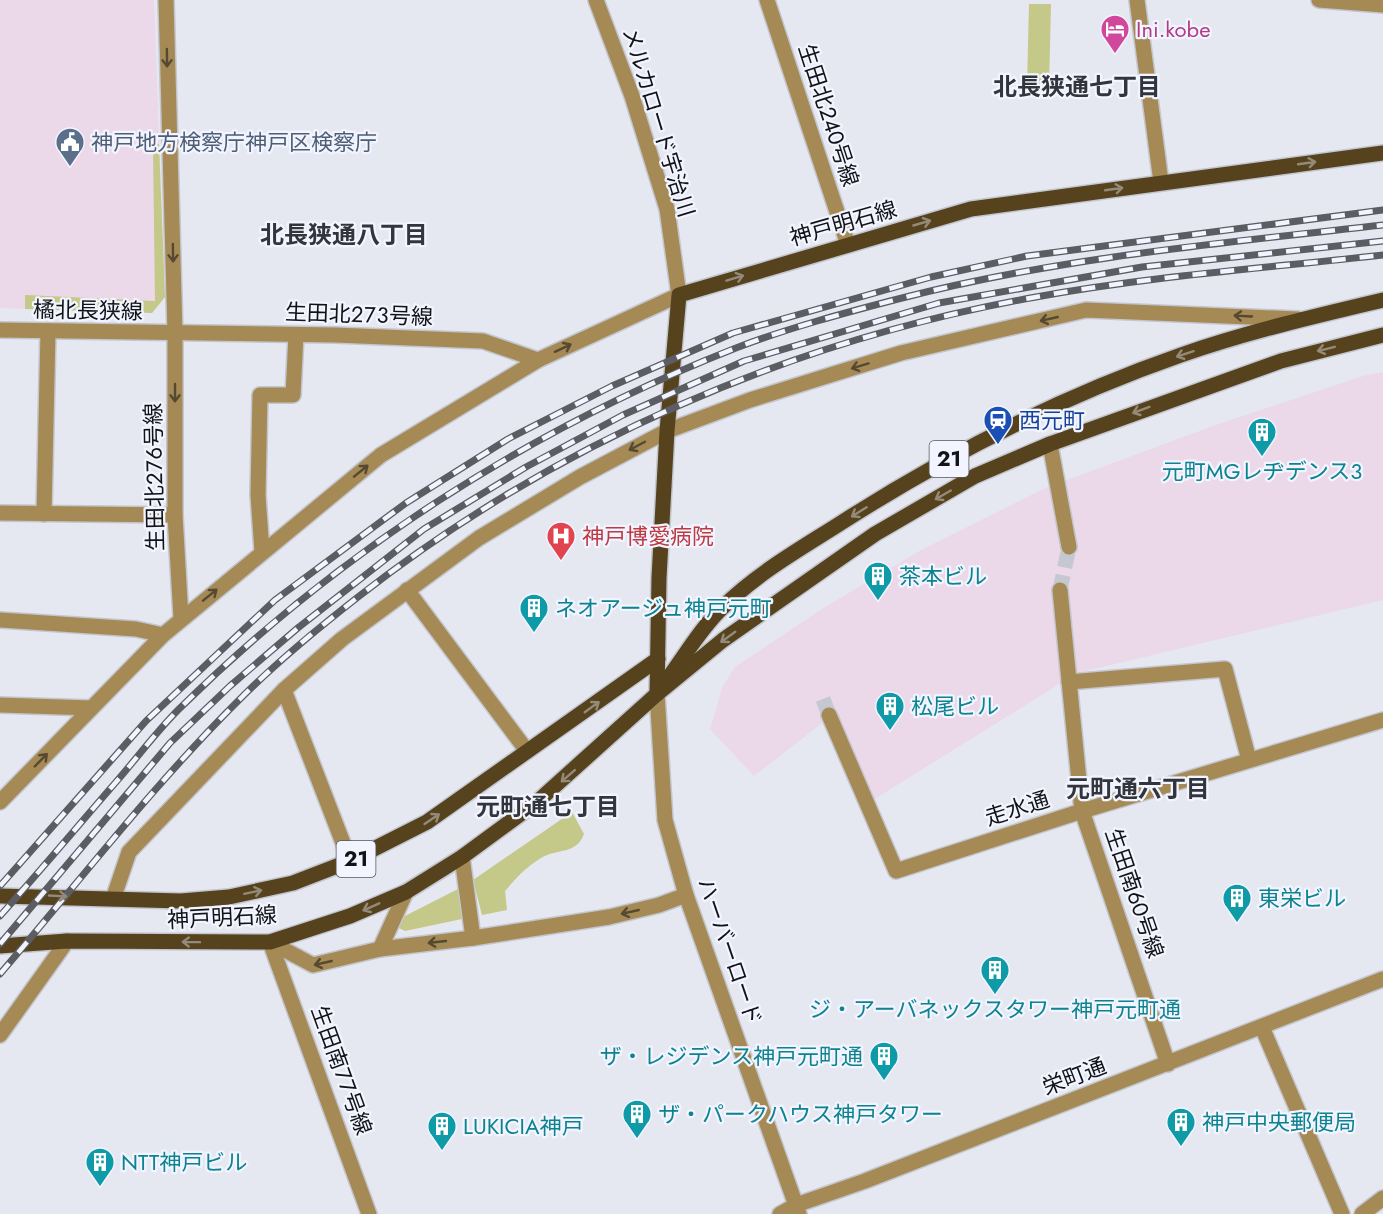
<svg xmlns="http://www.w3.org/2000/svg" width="1383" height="1214" font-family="Jost,'Noto Sans JP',sans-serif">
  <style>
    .commercial { fill: #ebd8e8 }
    .green { fill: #c4c888 }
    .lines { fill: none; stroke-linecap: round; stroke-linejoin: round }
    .minor-tunnel { stroke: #c5c8d0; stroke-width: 15; stroke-dasharray: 15 8; stroke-linecap: butt }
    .minor-casing { stroke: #c3c6ce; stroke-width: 18 }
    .major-casing { stroke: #c3c6ce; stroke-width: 18 }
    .minor { stroke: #a68a55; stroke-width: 15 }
    .major { stroke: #56431e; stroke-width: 15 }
    .rail-casing { stroke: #5b5d62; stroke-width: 7 }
    .rail { stroke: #f2f5ff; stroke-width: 4.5; stroke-dasharray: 14; stroke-linecap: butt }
    .oneway { stroke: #554932 }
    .oneway2 { stroke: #948a78 }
    .labels { text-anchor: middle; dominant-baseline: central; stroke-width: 4.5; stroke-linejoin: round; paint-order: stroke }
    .shield { fill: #f2f5ff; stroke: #55575c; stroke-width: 1.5 }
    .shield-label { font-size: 21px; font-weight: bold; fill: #121316 }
    .hotel-label { font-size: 22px; fill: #b23c85; stroke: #f2f5ff; text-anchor: start }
    .street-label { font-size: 22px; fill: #121316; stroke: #f2f5ff }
    .service-label { font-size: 22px; fill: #4e5e75; stroke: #f2f5ff; text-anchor: start }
    .transit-label { font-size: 22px; fill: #164399; stroke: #f2f5ff; text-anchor: start }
    .culture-label { font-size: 22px; fill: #0d838f; stroke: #f2f5ff; text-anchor: start }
    .health-label { font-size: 22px; fill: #be3a42; stroke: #f2f5ff; text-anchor: start }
    .neighbourhood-label { font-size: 24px; font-weight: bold; fill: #33353c; stroke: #f2f5ff }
  </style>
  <rect width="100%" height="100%" fill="#e5e8f1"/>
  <g class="commercial">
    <path d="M0 0H154L165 297 152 313 0 308Z"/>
    <path d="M1383 372V600L1077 673 873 800 835 713 754 776 710 729 723 686 735 667 825 607 921 550 1045 488 1216 425 1363 376Z"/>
  </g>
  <g class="green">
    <path d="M1029 4H1051L1049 86H1027Z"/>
    <path d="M153 144H159L165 297 152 313 25 309V295L155 301Z"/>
    <path d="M572 812 584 834C576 855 558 848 541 858 526 867 516 878 505 891L507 910 482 915 473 880Z"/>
    <path d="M458 889 462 919 405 931 395 926 401 918Z"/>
  </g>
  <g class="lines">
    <g class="minor-tunnel">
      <path d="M1060 590 1069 547"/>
      <path d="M823 699 829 715"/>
    </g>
    <g class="minor-casing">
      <g id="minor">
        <path d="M166 0 175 334V515L181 618"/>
        <path d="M767 0 848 245"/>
        <path d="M1137 0 1161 182"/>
        <path d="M1319 0 1383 5"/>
        <path d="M0 330 335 335 483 341 538 360"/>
        <path d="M1050 444 1069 547"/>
        <path d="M0 513 175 515"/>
        <path d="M44 514 48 331"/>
        <path d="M262 552 258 495 260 395H293L296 335"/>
        <path d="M407 590 527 751"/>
        <path d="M1060 590 1082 811 1168 1064"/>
        <path d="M0 620 136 629 163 635"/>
        <path d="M1069 682 1225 669 1249 760"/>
        <path d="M284 690 350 861"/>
        <path d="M657 694 665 820 686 895 799 1214"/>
        <path d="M0 705 91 708"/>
        <path d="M829 715 896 871 1082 811 1383 720"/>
        <path d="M0 802 163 635 381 455 538 360 679 295 667 209 632 96 596 0"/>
        <path d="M462 857 473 938"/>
        <path d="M113 899 129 852 284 690 342 639 479 538 580 477 667 431 750 400 901 353 1086 310 1298 319"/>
        <path d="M270 942 313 965 380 949 473 938 609 917 659 905 686 895"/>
        <path d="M270 942 369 1214"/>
        <path d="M380 949 406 892"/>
        <path d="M1262 1027 1342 1214"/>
        <path d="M0 1035 67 941"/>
        <path d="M780 1214 796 1205 865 1181 1383 979"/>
        <path d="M1362 1214 1383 1198"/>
      </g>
    </g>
    <g class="major-casing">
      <g id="major">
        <path d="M669 677C686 654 701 628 722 608 757 573 802 548 844 521 949 454 1063 396 1181 355 1247 332 1315 316 1383 300"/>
        <path d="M657 694 659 578 667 431 679 295 971 209 1383 153"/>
        <path d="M0 896 181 901 229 897 293 883 350 861 427 822 658 659"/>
        <path d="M0 946 67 941 270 942 350 916 406 892 462 857 537 802 657 694 723 640 875 534 975 476 1050 444 1281 361 1383 335"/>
      </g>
    </g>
    <use href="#minor" class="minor"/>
    <use href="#major" class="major"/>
    <g class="rail-casing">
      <g id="rail">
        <path d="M0 886 146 721 275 600 406 503 508 439 612 386 733 333 931 277 1027 256 1383 210"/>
        <path d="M0 916C39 872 77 827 116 782 137 758 156 732 179 709 337 553 529 429 736 348 788 328 844 313 898 299 1056 258 1221 243 1383 225"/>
        <path d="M0 944 170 743 230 686 299 627 424 529 526 467 623 415 744 361 939 303 1142 267 1383 241"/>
        <path d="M0 974C79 882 154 784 241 698 277 662 317 629 358 597 555 443 789 341 1036 297 1150 276 1267 268 1383 255"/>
      </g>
    </g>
    <use href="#rail" class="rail"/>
  </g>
  <defs><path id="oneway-shaft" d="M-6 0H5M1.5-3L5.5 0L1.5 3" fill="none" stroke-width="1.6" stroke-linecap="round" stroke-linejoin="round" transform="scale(1.5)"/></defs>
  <g class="oneway">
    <use href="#oneway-shaft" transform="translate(167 58) rotate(89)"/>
    <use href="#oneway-shaft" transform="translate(173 253) rotate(89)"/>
    <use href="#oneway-shaft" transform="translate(1243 316) rotate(-177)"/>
    <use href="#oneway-shaft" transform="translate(1049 319) rotate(167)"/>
    <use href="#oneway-shaft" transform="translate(563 348) rotate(-25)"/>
    <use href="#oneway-shaft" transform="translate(860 366) rotate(163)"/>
    <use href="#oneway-shaft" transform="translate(175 393) rotate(90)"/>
    <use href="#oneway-shaft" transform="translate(637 446) rotate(152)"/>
    <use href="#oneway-shaft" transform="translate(361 471) rotate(-39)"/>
    <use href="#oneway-shaft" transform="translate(210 595) rotate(-39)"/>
    <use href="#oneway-shaft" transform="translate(41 760) rotate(-46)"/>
    <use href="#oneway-shaft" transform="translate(630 912) rotate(167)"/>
    <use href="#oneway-shaft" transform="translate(437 942) rotate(174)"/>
    <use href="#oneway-shaft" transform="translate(323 963) rotate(167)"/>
  </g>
  <g class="oneway2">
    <use href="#oneway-shaft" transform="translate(1307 163) rotate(-8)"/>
    <use href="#oneway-shaft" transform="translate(1114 189) rotate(-8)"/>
    <use href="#oneway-shaft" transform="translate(922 223) rotate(-16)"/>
    <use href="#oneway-shaft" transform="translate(735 278) rotate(-17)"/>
    <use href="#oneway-shaft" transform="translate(1326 349) rotate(166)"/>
    <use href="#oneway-shaft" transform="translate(1185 354) rotate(162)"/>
    <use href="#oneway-shaft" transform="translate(1141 410) rotate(160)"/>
    <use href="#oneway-shaft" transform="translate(943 495) rotate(150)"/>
    <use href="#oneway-shaft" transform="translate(859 512) rotate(148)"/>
    <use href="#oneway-shaft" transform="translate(728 637) rotate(144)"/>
    <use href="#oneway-shaft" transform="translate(592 707) rotate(-36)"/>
    <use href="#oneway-shaft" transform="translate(568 776) rotate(139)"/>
    <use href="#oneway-shaft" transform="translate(432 819) rotate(-34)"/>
    <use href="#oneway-shaft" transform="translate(253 892) rotate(-12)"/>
    <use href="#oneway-shaft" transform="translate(58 896) rotate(3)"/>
    <use href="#oneway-shaft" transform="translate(371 907) rotate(156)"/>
    <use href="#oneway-shaft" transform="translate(191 942) rotate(-179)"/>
  </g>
  <defs>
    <g id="hotel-pin" transform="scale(1.5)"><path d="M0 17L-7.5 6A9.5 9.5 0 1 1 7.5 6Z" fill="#d1479c" stroke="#f2f5ff"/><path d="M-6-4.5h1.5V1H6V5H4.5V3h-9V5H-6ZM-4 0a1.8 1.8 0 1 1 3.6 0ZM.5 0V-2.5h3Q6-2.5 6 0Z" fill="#fff"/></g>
    <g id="civic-pin" transform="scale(1.5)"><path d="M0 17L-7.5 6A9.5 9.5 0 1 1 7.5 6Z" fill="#5c6f8a" stroke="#f2f5ff"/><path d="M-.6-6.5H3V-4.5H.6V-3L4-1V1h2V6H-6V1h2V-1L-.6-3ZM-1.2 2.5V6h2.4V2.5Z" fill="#fff"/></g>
    <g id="station-pin" transform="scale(1.5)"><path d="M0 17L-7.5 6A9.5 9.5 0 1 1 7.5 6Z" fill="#1a4fb4" stroke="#f2f5ff"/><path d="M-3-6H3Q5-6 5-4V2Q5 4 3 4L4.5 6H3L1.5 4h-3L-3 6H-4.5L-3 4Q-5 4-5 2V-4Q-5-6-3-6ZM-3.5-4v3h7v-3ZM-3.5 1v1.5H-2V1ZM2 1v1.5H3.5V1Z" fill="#fff"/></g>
    <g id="building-pin" transform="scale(1.5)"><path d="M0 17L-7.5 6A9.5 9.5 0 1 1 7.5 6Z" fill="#0f9aa8" stroke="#f2f5ff"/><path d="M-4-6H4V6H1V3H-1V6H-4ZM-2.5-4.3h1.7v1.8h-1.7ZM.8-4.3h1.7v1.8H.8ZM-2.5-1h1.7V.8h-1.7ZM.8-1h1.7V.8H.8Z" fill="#fff"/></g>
    <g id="hospital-pin" transform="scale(1.5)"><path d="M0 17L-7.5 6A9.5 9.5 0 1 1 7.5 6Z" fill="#e0444e" stroke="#f2f5ff"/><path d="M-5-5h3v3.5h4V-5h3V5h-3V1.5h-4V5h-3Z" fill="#fff"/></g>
  </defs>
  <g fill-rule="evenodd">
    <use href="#hotel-pin" x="1115" y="29"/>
    <use href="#civic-pin" x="70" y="142"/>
    <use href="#station-pin" x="998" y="420"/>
    <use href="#building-pin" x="1262" y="432"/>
    <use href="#hospital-pin" x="561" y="536"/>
    <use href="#building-pin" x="878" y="576"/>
    <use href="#building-pin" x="534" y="608"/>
    <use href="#building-pin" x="890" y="706"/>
    <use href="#building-pin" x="1237" y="898"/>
    <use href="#building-pin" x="995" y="970"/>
    <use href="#building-pin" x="884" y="1056"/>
    <use href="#building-pin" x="637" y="1114"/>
    <use href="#building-pin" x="1181" y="1122"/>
    <use href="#building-pin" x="442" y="1126"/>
    <use href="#building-pin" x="100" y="1162"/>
  </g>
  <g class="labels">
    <g class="shield">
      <rect x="929.5" y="441" width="39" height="36" rx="4.5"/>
      <rect x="336.5" y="841" width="39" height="36" rx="4.5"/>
    </g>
    <g class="shield-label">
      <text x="949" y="459">21</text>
      <text x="356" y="859">21</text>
    </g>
    <g class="hotel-label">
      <text x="1136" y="29">Ini.kobe</text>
    </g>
    <g class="street-label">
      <text transform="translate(829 115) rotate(72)">生田北２４０号線</text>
      <text transform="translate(659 122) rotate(73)">メルカロード宇治川</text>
      <text transform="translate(843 223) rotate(-16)">神戸明石線</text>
      <text transform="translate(88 310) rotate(1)">橘北長狭線</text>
      <text transform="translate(359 314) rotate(2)">生田北２７３号線</text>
      <text transform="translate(154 477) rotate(-91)">生田北２７６号線</text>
      <text transform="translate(1017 808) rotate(-18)">走水通</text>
      <text transform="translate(1135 893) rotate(71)">生田南６０号線</text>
      <text transform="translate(222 917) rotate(-3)">神戸明石線</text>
      <text transform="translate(730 951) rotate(71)">ハーバーロード</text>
      <text transform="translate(342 1070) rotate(70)">生田南７７号線</text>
      <text transform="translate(1074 1076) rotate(-21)">栄町通</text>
    </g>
    <g class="service-label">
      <text x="91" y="142">神戸地方検察庁神戸区検察庁</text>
    </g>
    <g class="transit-label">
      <text x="1019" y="420">西元町</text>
    </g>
    <g class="culture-label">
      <text x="1262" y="471" text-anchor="middle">元町MGレヂデンス3</text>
      <text x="899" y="576">茶本ビル</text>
      <text x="555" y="608">ネオアージュ神戸元町</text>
      <text x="911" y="706">松尾ビル</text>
      <text x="1258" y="898">東栄ビル</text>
      <text x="995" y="1009" text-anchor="middle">ジ・アーバネックスタワー神戸元町通</text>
      <text x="863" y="1056" text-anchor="end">ザ・レジデンス神戸元町通</text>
      <text x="658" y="1114">ザ・パークハウス神戸タワー</text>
      <text x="1202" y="1122">神戸中央郵便局</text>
      <text x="463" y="1126">LUKICIA神戸</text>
      <text x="121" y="1162">NTT神戸ビル</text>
    </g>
    <g class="health-label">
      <text x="582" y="536">神戸博愛病院</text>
    </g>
    <g class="neighbourhood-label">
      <text x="1077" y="86">北長狭通七丁目</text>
      <text x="344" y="234">北長狭通八丁目</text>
      <text x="1138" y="788">元町通六丁目</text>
      <text x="548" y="806">元町通七丁目</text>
    </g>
  </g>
</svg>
